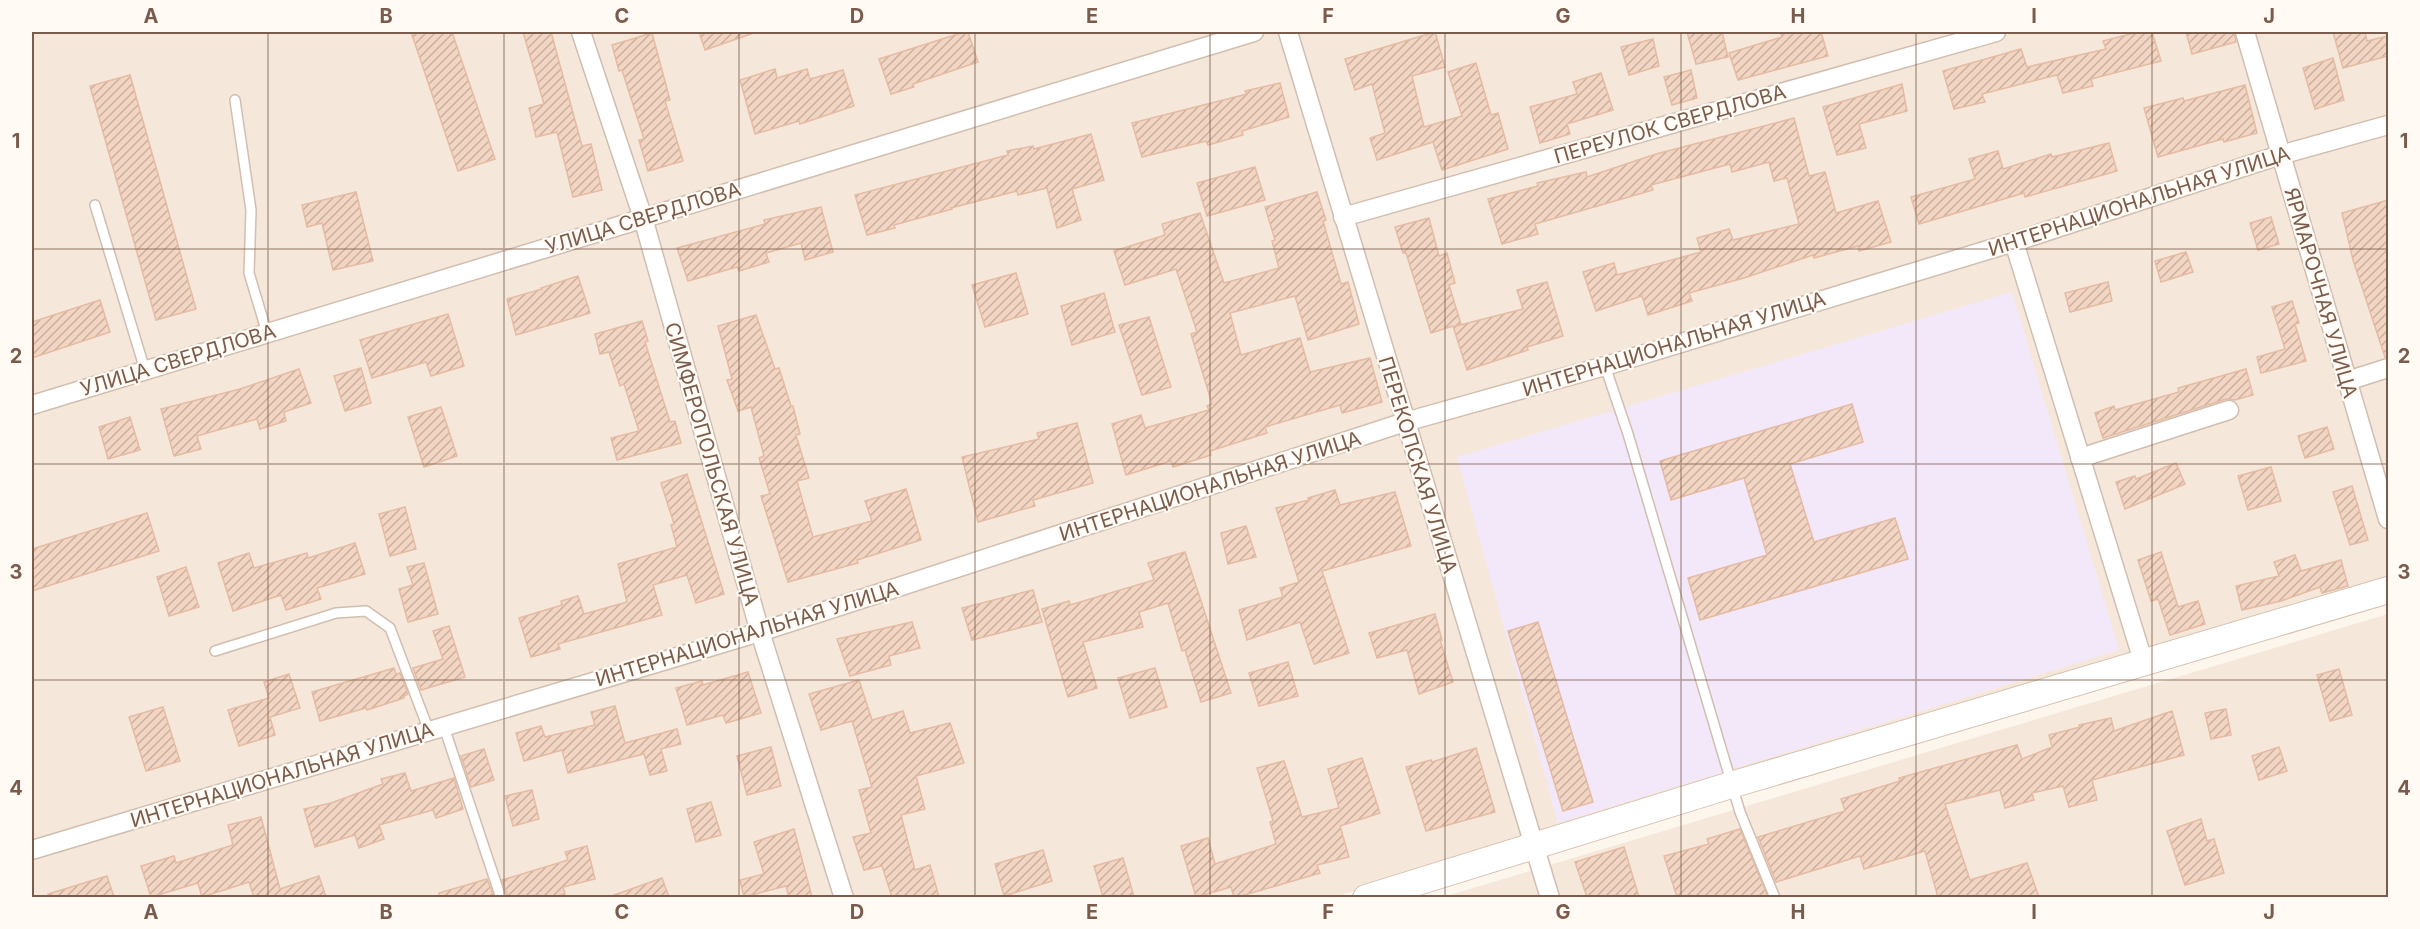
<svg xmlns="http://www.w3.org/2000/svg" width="2420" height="929" font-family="Inter,sans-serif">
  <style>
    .residential { fill: #f5e8da }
    .education { fill: #f3e8fa }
    .building { fill: url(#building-hatch); stroke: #e6bba3; stroke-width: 1.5 }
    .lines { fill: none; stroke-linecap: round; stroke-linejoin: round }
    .lane-casing { stroke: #d1beb0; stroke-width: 12 }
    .street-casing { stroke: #d1beb0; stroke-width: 21 }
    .secondary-casing { stroke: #d6c0b0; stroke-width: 28 }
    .lane { stroke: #fff; stroke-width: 9 }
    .street { stroke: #fff; stroke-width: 18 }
    .secondary { stroke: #fff; stroke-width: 26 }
    .grid { fill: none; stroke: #7a5c4d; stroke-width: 1.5; stroke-opacity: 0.55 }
    .labels { text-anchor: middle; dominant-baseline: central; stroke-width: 4.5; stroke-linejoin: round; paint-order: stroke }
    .street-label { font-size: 20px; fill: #7a5c4d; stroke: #fffaf3 }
    .neatline { fill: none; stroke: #7a5c4d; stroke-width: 2 }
    .grid-label { font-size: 20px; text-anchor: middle; font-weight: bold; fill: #7a5c4d }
  </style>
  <defs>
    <pattern id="building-hatch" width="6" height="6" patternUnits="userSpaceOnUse" patternTransform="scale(1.5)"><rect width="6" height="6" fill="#f3d5c3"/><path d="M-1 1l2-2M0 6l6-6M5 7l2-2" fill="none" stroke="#cab0a1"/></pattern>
  </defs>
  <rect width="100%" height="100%" fill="#fdf6ec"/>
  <g class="residential">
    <path d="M32 32H2388V579L1335 897H32Z"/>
    <path d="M2388 614V897H1443Z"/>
  </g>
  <path class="education" d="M2012 292 2119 650 1558 823 1457 457Z"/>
  <g class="building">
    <path d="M411 32H452L495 159 458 171Z"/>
    <path d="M523 32H551L582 146 591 144 602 190 573 197 557 132 536 137 529 108 544 104Z"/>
    <path d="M699 32H751V34L705 50Z"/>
    <path d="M964 32H968L978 62 913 84 914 87 891 94 879 59Z"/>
    <path d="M1435 32 1445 67 1412 76 1424 127 1462 116 1448 72 1476 63 1491 115 1498 113 1508 149 1442 170 1433 142 1377 160 1370 138 1385 133 1372 84 1355 90 1345 59Z"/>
    <path d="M1687 32H1722L1728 57 1696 64Z"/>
    <path d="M1780 32H1821L1828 56 1738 80 1729 53 1782 37Z"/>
    <path d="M2138 32H2152L2161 61 2091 79 2093 86 2063 93 2057 75 1982 94 1985 102 1954 109 1943 71 2021 49 2027 67 2106 49 2103 41Z"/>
    <path d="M2186 32H2234L2236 42 2192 54Z"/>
    <path d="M2333 32H2365L2367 41 2388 36V56L2343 68Z"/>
    <path d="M652 33 670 100 665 101 683 161 648 171 639 140 644 139 622 70 619 71 612 45Z"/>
    <path d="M1653 39 1659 66 1629 75 1621 47Z"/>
    <path d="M2333 58 2344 100 2315 109 2303 68Z"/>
    <path d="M775 69 777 78 807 69 810 79 843 70 854 106 800 124 799 121 755 134 740 80Z"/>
    <path d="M1691 70 1697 98 1672 105 1664 77Z"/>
    <path d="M1601 73 1613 110 1567 124 1570 134 1540 143 1530 107 1577 94 1573 82Z"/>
    <path d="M130 75 196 309 156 320 90 86Z"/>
    <path d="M1280 83 1289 117 1242 131 1243 135 1208 145 1206 141 1142 157 1132 123 1247 94 1245 91Z"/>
    <path d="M1902 84 1907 111 1859 124 1866 148 1837 155 1823 107Z"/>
    <path d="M2245 85 2257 133 2224 142 2223 139 2158 157 2144 108 2183 98 2184 101Z"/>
    <path d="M1794 118 1809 176 1825 172 1836 213 1878 201 1891 242 1859 251 1858 246 1814 258 1813 255 1744 278 1689 293 1692 301 1648 315 1642 296 1596 311 1583 272 1614 263 1617 275 1701 252 1697 238 1729 229 1733 240 1799 224 1787 178 1774 181 1769 162 1732 172 1730 164 1651 185 1653 190 1535 224 1538 234 1502 244 1488 199 1538 186 1537 183 1586 172 1587 177 1656 154Z"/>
    <path d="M1091 134 1104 180 1072 189 1081 220 1057 228 1047 188 1018 195 1017 191 951 208 952 209 894 225 895 228 867 235 855 195 1008 155 1007 151 1033 146 1034 149Z"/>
    <path d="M2109 143 2117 171 2025 197 2024 193 1919 224 1911 197 1975 179 1969 159 1998 151 2003 169 2051 154 2052 157Z"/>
    <path d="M1255 167 1265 200 1207 216 1197 183Z"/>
    <path d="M356 192 373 261 333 270 322 223 307 227 302 205Z"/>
    <path d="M1317 192 1326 220 1323 221 1341 284 1348 282 1359 324 1308 340 1295 296 1230 313 1241 355 1300 338 1310 372 1370 358 1382 402 1342 413 1340 405 1265 427 1267 433 1210 451 1211 455 1173 467 1171 461 1126 475 1112 424 1141 415 1145 428 1209 410 1207 406 1212 404 1191 334 1197 332 1176 269 1125 285 1114 251 1165 235 1162 224 1200 213 1224 283 1279 268 1272 241 1275 240 1265 207Z"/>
    <path d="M2388 200V356L2385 357 2353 260 2342 213Z"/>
    <path d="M821 207 833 252 805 260 801 243 766 253 769 262 739 271 737 267 688 281 677 248 765 224 764 220Z"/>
    <path d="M2271 217 2279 244 2258 250 2250 223Z"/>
    <path d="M1429 218 1439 256 1447 253 1455 283 1449 285 1461 324 1456 326 1523 309 1517 290 1547 282 1563 336 1527 347 1528 350 1467 370 1453 326 1431 333 1406 253H1403L1395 227Z"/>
    <path d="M2186 252 2193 272 2161 282 2155 261Z"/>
    <path d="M1016 273 1028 314 985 327 972 285Z"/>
    <path d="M578 276 590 313 516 335 507 299 542 289 541 288Z"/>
    <path d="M2108 282 2112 301 2070 312 2065 293Z"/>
    <path d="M1104 293 1115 332 1072 345 1061 306Z"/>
    <path d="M100 300 110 332 32 358V322Z"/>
    <path d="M2292 301 2299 323 2295 324 2306 361 2261 373 2257 357 2285 349 2272 307Z"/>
    <path d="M448 314 464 366 431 376 426 362 372 378 360 340Z"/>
    <path d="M756 315 775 369 779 368 791 406H793L800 434 796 435 809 478 797 481 813 537 872 521 865 501 906 489 921 540 857 560 858 563 788 582 761 496 770 494 759 458 764 456 751 407 738 411 727 380 732 379 718 326Z"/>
    <path d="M1149 317 1171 387 1142 395 1119 325Z"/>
    <path d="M642 321 648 341 645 342 670 422 675 421 681 443 617 460 611 438 639 431 624 384 620 386 609 352 600 354 595 334Z"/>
    <path d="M361 368 371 403 345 411 334 376Z"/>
    <path d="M299 369 311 403 284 412 286 421 260 429 257 419 197 436 201 449 174 456 161 409 240 389Z"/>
    <path d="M2246 369 2253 395 2235 400 2226 399 2103 438 2095 413 2114 406 2115 410 2179 392 2178 388Z"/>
    <path d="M1852 404 1863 442 1790 464 1814 542 1895 518 1908 559 1700 620 1688 578 1767 555 1744 478 1671 500 1660 461Z"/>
    <path d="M441 407 457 456 424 467 408 417Z"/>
    <path d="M130 417 140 450 108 459 99 427Z"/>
    <path d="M1077 423 1093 483 1033 500 1035 506 978 522 962 457 1039 439 1037 433Z"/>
    <path d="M2327 427 2334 449 2305 458 2298 436Z"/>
    <path d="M2176 463 2185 484 2125 509 2116 482 2135 476 2136 479Z"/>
    <path d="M2271 467 2281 501 2248 510 2238 476Z"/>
    <path d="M687 474 724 594 696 603 687 575 653 585 662 615 558 644 560 649 531 657 519 618 562 605 561 601 578 596 584 614 627 602 618 564 677 547 671 525 674 524 661 483Z"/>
    <path d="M2352 486 2368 540 2350 545 2333 492Z"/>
    <path d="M1335 490 1340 505 1395 492 1411 546 1322 571 1349 653 1314 664 1300 622 1247 640 1239 610 1283 597 1280 588 1299 582 1276 508 1309 500 1308 498Z"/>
    <path d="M405 507 416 549 390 556 379 514Z"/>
    <path d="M147 513 159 551 32 591V549Z"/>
    <path d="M1246 526 1256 557 1228 564 1221 533Z"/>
    <path d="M355 543 365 574 317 588 321 599 286 610 281 595 233 611 218 563 249 553 254 568 307 553 308 558Z"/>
    <path d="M1185 552 1231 693 1201 702 1185 650 1182 651 1168 603 1139 612 1143 627 1083 642 1097 688 1068 697 1042 609 1069 601 1070 605 1154 580 1148 563Z"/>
    <path d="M2161 552 2178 607 2198 601 2205 624 2170 635 2158 599 2151 601 2138 560Z"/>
    <path d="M2295 555 2301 571 2341 560 2348 586 2322 593 2320 587 2281 601 2242 610 2236 586 2279 576 2274 562Z"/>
    <path d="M424 563 438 614 408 622 399 589 413 585 407 567Z"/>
    <path d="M186 567 199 607 169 616 157 577Z"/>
    <path d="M1033 590 1042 622 972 640 962 608Z"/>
    <path d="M1435 614 1442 640H1440L1453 682 1419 694 1407 650 1377 658 1369 633Z"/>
    <path d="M912 622 920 648 889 656 891 665 850 676 837 639Z"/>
    <path d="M1538 622 1593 802 1563 811 1508 631Z"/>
    <path d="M449 626 465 677 421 690 413 668 443 659 433 631Z"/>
    <path d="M1288 662 1298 696 1259 706 1249 673Z"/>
    <path d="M394 668 396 674 400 673 408 694 404 696V698L367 710 366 708 320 721 312 692Z"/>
    <path d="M1155 668 1167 707 1130 718 1118 678Z"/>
    <path d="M2339 669 2352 715 2330 721 2317 675Z"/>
    <path d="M748 672 761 713 726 723 723 715 687 725 676 688 702 681 703 685Z"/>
    <path d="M289 674 300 708 270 717 275 735 239 746 228 710 269 698 264 682Z"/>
    <path d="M859 680 872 720 903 711 910 733 950 723 964 763 916 776 925 809 901 815 915 870 930 865 939 897H892L882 866 864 870 853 837 871 833 859 790 872 787 852 721 821 730 809 694Z"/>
    <path d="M615 706 625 743 677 729 681 744 661 749 667 771 650 775 644 754 568 773 562 750 524 761 516 733 541 726 545 737 595 725 591 712Z"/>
    <path d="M163 707 180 761 146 771 129 717Z"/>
    <path d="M2226 709 2231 735 2211 739 2205 713Z"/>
    <path d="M2172 711 2184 755 2092 780 2097 800 2069 807 2063 786 2032 793 2034 800 2005 808 2000 790 1945 804 1970 880 2027 863 2039 897H1938L1925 851 1864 869 1860 856 1776 882 1758 837 1845 811 1841 799 1900 781 1899 778 2017 745 2022 759 2052 747 2049 735 2080 727 2079 725 2111 718 2114 731Z"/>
    <path d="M771 747 781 786 747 795 737 756Z"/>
    <path d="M2279 747 2287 771 2259 780 2252 756Z"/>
    <path d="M1476 748 1495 812 1426 831 1406 767 1431 760 1432 762Z"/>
    <path d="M484 749 494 780 471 787 461 756Z"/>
    <path d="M1362 758 1380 813 1340 826 1349 857 1317 865 1320 873 1238 897H1234L1231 887 1196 897 1181 846 1208 838 1215 864 1276 844 1270 822 1273 821 1257 768 1284 761 1302 817 1339 808 1328 769Z"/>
    <path d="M405 773 411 791 454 778 463 809 436 818 433 810 379 825 384 839 359 848 355 835 315 847 304 809 331 803 383 784 381 779Z"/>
    <path d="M532 790 539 819 513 826 505 796Z"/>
    <path d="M711 802 721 835 696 842 687 809Z"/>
    <path d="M261 817 280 889 319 876 326 897H254L249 882 202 897 198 883 151 897 141 866 174 856 176 863 233 845 228 825Z"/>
    <path d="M2201 819 2207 841 2214 839 2224 873 2185 885 2167 831Z"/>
    <path d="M794 829 812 897H789L786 886 744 897 740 880 764 874 754 842Z"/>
    <path d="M1740 829 1768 897H1677L1664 856 1709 844 1707 839Z"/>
    <path d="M587 846 595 879 563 887 565 894 552 897H508L502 880 568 860 565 852Z"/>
    <path d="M1624 847 1639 897H1587L1575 862Z"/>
    <path d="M1043 850 1052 881 1004 896 995 864Z"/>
    <path d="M1123 858 1134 897H1103L1094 866Z"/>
    <path d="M107 876 114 897H49L48 894Z"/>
    <path d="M662 878 669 897H614V895Z"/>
    <path d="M487 879 494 897H439V893Z"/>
  </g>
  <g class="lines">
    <g class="lane-casing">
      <g id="lane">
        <path d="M235 100 251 210 249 273 267 333"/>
        <path d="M95 205 145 370"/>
        <path d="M1605 366 1628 434 1740 812 1775 898"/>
        <path d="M215 651 336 613 366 611 390 628 429 731"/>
        <path d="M444 727 501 898"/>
      </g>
    </g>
    <g class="street-casing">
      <g id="street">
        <path d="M581 32 643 218 760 632 844 898"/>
        <path d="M1288 32 1550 898"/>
        <path d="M2245 32 2388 519"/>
        <path d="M1343 217 1996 32"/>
        <path d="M2014 242 2144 664"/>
        <path d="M2347 381 2388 368"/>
        <path d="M32 405 1254 32"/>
        <path d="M2080 458 2229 410"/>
        <path d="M32 850 760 632 1405 422 1605 366 2014 242 2280 155 2388 125"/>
      </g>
    </g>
    <g class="secondary-casing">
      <path id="secondary" d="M1366 898 1731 785 2388 590"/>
    </g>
    <use href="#lane" class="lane"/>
    <use href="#street" class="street"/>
    <use href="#secondary" class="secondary"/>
  </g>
  <path class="grid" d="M268 32V898M504 32V898M739 32V898M975 32V898M1210 32V898M1445 32V898M1681 32V898M1916 32V898M2152 32V898M32 249H2388M32 464H2388M32 680H2388"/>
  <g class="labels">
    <g class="street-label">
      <text transform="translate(1670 124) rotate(-16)">ПЕРЕУЛОК СВЕРДЛОВА</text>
      <text transform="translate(2139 201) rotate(-18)">ИНТЕРНАЦИОНАЛЬНАЯ УЛИЦА</text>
      <text transform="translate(643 218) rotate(-17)">УЛИЦА СВЕРДЛОВА</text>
      <text transform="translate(2321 293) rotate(74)">ЯРМАРОЧНАЯ УЛИЦА</text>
      <text transform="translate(1674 344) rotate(-17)">ИНТЕРНАЦИОНАЛЬНАЯ УЛИЦА</text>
      <text transform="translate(178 360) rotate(-17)">УЛИЦА СВЕРДЛОВА</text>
      <text transform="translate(712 464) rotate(74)">СИМФЕРОПОЛЬСКАЯ УЛИЦА</text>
      <text transform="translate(1418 465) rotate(73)">ПЕРЕКОПСКАЯ УЛИЦА</text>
      <text transform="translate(1210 486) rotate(-18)">ИНТЕРНАЦИОНАЛЬНАЯ УЛИЦА</text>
      <text transform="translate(747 634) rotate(-17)">ИНТЕРНАЦИОНАЛЬНАЯ УЛИЦА</text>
      <text transform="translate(282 775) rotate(-17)">ИНТЕРНАЦИОНАЛЬНАЯ УЛИЦА</text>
    </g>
  </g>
  <rect width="2420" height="929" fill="none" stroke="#fffaf3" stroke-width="66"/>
  <rect x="33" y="33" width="2354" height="863" class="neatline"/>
  <g class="grid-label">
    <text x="151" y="23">A</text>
    <text x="386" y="23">B</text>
    <text x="622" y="23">C</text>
    <text x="857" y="23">D</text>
    <text x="1092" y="23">E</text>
    <text x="1328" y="23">F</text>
    <text x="1563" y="23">G</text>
    <text x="1798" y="23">H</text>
    <text x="2034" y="23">I</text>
    <text x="2269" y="23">J</text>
    <text x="16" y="148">1</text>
    <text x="2404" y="148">1</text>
    <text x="16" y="363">2</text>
    <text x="2404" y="363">2</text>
    <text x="16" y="579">3</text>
    <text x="2404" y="579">3</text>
    <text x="16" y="795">4</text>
    <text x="2404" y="795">4</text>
    <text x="151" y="919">A</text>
    <text x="386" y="919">B</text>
    <text x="622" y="919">C</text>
    <text x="857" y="919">D</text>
    <text x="1092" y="919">E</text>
    <text x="1328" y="919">F</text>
    <text x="1563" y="919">G</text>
    <text x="1798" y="919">H</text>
    <text x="2034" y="919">I</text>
    <text x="2269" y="919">J</text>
  </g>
</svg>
